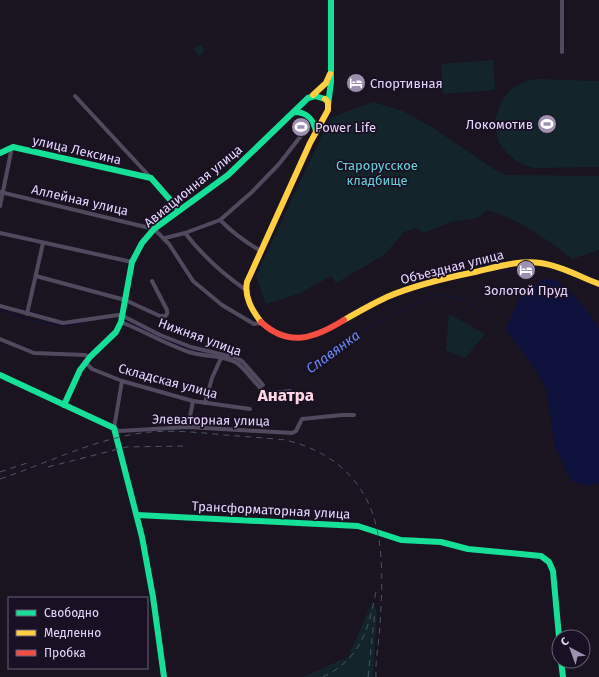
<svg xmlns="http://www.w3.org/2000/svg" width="599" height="677" font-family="'Fira Sans',sans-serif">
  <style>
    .green { fill: #14242b }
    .water { fill: #0e113b }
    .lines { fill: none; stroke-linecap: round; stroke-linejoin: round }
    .stream { stroke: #0e113b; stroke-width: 1 }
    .street { stroke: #514a5f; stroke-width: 4 }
    .fast { stroke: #16e098; stroke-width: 6 }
    .slow { stroke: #ffcf43; stroke-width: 6 }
    .jam { stroke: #f24e42; stroke-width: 6 }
    .rail { stroke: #4b546a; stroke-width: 1; stroke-dasharray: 6 5; stroke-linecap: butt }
    .labels { text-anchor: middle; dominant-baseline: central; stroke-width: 3.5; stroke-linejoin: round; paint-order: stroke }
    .poi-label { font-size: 13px; fill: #e5d5fc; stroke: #191023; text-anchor: start }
    .street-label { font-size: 13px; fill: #e5d5fc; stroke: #191023 }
    .park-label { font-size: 13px; fill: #65d2d7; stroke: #191023 }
    .water-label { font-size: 14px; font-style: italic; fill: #6a8bf5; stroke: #191023 }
    .district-label { font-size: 17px; font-weight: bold; fill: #fcd7e3; stroke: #191023 }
  </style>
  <rect width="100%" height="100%" fill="#19141f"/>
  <g class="green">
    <path d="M200 44 205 50 199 56 193 49Z"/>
    <path d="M493 60 495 90 443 94 441 64Z"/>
    <path d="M535 79 599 81V167L533 168 517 162 506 152 498 141 495 121 501 102 510 90 521 83Z"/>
    <path d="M373 102 403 111 432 127 495 170 505 175 599 176V250L572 259C549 241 516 217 487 210L478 218 451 222 424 233 416 228 404 232 384 255 336 283 331 276 298 294 266 304 256 276 330 118Z"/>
    <path d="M449 314 485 334 465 358 446 350Z"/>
    <path d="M373 601 377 612 373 677H303L348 657Z"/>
  </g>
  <path class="water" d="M545 279C548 279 551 279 554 280 567 284 593 316 599 328V484L588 486 571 481 555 446 546 388 532 364 505 329 522 293Z"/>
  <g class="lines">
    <g class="stream">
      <path d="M0 310 30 320 64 326 85 322"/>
      <path d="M124 320 147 331"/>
      <path d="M151 334 191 350 207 353"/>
      <path d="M261 386 268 392H270"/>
      <path d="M283 390 290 387 314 363 349 337 395 313 434 295 457 297 483 313"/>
    </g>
    <g class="street">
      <path d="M562 52V0"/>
      <path d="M75 96 151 178"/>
      <path d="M0 192 154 229 169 244 193 281 222 305 254 324 261 323"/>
      <path d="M0 206 12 147"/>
      <path d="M220 220C233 233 245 242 261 251"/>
      <path d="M0 233 132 262"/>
      <path d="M185 233C202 255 223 274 246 290"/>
      <path d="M165 238 185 233 220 220 252 192 279 164 304 132"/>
      <path d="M36 276 125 300 160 316H165L167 314V310L152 281"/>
      <path d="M0 306 63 323 118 315 123 316 160 335 191 347 237 358 243 362 263 385"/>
      <path d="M27 314 43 243"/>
      <path d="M121 322C144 331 165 344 189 352 204 357 223 355 237 363 246 369 256 386 267 394L290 391"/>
      <path d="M0 339 34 353 85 355 90 357"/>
      <path d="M85 362 92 369 122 381 193 401 250 409"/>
      <path d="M122 381 114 428 119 431 188 427 292 433 296 431 302 419 342 415H354"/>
      <path d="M205 403 212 378 221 358"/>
      <path d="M188 427 193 401"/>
    </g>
    <g class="fast">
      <path d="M328 105 331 82V0"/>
      <path d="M294 112C307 112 313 119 316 131"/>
      <path d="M0 153 13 147 151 178 179 210"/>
      <path d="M0 375 114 428 142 537 153 597 164 677"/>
      <path d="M64 405 80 370 90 357 116 332 121 322 132 262 142 243 154 229 228 175 308 98 315 96 325 99"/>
      <path d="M137 515 358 526 401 540 441 542 468 549 541 556 549 562 553 571 559 637"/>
      <path d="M561 661 563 677"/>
    </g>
    <g class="slow">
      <path d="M313 95 326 83 330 74"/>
      <path d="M344 320C358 312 372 304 387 297 415 285 445 278 475 272 497 267 519 260 541 263 562 266 580 277 599 284"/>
      <path d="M261 322C252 310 244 297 247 282L310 143 328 110V102L325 99"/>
    </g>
    <path class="jam" d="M261 322C289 348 315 338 344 320"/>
    <g class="rail">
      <path d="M48 467 126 447 183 446"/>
      <path d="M0 472 27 463"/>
      <path d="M0 479C45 464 88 442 135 434 161 429 198 432 225 435 238 436 251 437 264 438 271 439 279 439 285 440 325 449 358 473 372 512 385 548 382 588 380 626 379 643 375 660 376 677"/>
      <path d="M323 677C363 658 369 626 377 587"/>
      <path d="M368 677 375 611"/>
    </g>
  </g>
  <defs>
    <g id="hotel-disc" transform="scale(1)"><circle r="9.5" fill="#9e91af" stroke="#191023"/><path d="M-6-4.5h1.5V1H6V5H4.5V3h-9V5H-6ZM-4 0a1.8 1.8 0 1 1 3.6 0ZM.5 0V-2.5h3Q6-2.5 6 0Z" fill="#fff"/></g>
    <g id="stadium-disc" transform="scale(1)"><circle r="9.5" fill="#9e91af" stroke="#191023"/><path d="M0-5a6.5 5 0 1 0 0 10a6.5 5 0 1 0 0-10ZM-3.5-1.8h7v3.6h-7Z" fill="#fff"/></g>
  </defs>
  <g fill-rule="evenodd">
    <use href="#hotel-disc" x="356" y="83"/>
    <use href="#stadium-disc" x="547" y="124"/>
    <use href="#stadium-disc" x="301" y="127"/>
    <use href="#hotel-disc" x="526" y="270"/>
  </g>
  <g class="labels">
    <g class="poi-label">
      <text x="370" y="83">Спортивная</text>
      <text x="533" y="124" text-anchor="end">Локомотив</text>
      <text x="315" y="127">Power Life</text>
      <text x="526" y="290" text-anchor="middle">Золотой Пруд</text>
    </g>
    <g class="street-label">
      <text transform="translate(77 150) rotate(13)">улица Лексина</text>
      <text transform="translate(193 186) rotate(-39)">Авиационная улица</text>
      <text transform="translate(80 200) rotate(13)">Аллейная улица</text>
      <text transform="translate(452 267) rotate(-14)">Объездная улица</text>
      <text transform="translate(200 337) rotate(20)">Нижняя улица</text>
      <text transform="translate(168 381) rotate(15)">Складская улица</text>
      <text transform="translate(211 420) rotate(1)">Элеваторная улица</text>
      <text transform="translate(271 510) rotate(3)">Трансформаторная улица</text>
    </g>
    <g class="park-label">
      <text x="377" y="165">Старорусское<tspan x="377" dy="15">кладбище</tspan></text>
    </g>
    <g class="water-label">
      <text transform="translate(333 352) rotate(-36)">Славянка</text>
    </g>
    <g class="district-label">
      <text x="286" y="395">Анатра</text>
    </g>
  </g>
  <rect x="8" y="597" width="140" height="72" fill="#191023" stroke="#6b5f7a"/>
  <rect x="16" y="610" width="20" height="6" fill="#16e098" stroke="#6b5f7a"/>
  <text x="44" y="617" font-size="12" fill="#e5d5fc">Свободно</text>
  <rect x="16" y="630" width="20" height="6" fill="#ffcf43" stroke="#6b5f7a"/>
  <text x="44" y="637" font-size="12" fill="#e5d5fc">Медленно</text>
  <rect x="16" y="650" width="20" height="6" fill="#f24e42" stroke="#6b5f7a"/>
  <text x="44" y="657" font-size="12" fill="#e5d5fc">Пробка</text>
  <g transform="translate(571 649) rotate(319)"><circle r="19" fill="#191023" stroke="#6b5f7a"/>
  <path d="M0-3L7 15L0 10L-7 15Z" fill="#9e91af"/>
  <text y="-6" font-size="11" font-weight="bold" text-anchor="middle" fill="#e5d5fc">С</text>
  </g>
</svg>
